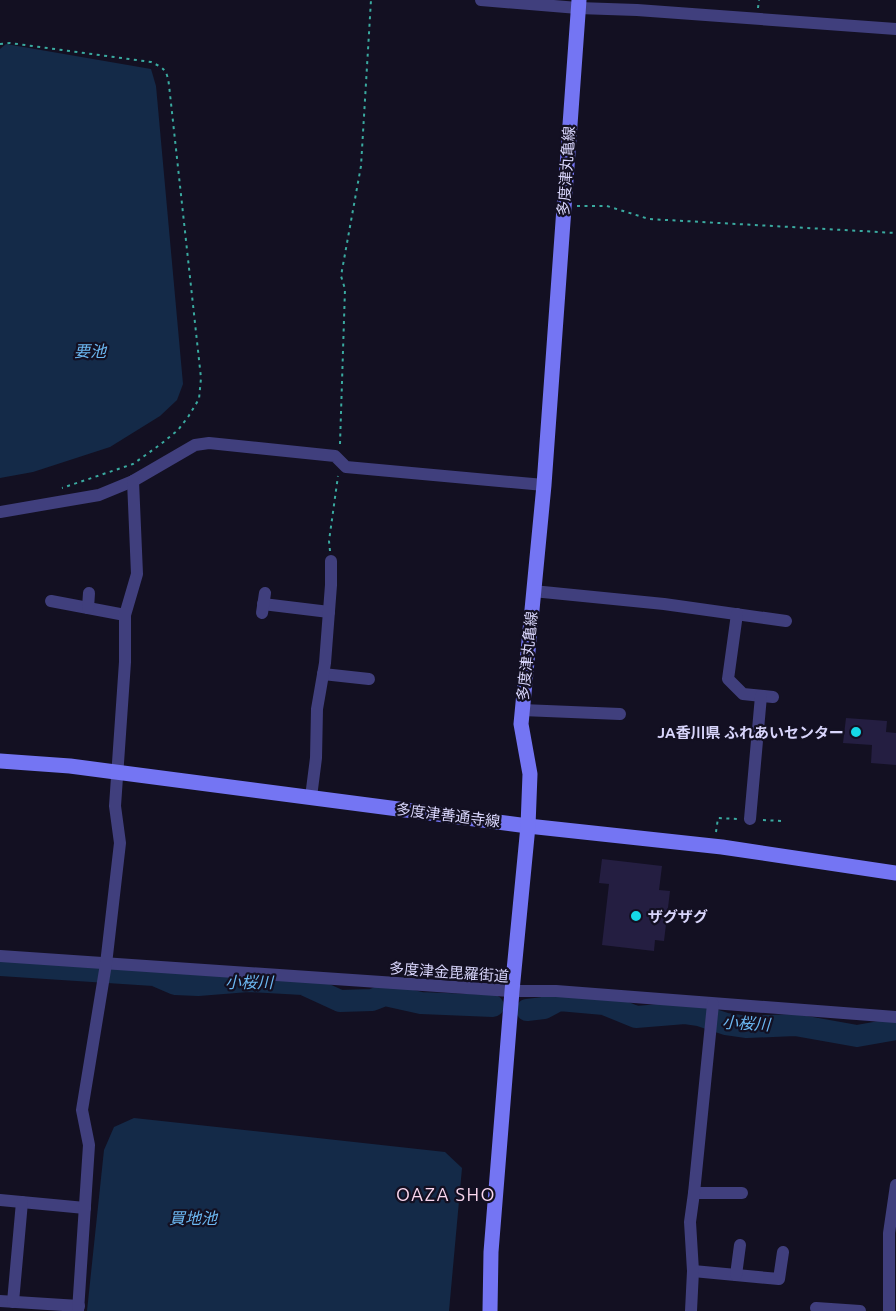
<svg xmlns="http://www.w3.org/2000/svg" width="896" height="1311" font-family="Ubuntu,'Noto Sans JP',sans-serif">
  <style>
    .water { fill: #142a48 }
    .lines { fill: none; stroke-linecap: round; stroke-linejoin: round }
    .river { stroke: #142a48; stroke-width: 22 }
    .building { fill: #241e41 }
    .path { stroke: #3aaaa0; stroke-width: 2; stroke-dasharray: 3 4.5; stroke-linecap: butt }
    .minor { stroke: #403f7d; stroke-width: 12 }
    .secondary { stroke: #7475f3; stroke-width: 15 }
    .poi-dot { fill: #15d9e7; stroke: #131022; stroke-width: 2 }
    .labels { text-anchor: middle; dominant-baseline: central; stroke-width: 4.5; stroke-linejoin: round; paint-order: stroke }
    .street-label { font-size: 15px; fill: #d8d5fb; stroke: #131022 }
    .poi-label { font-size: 15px; font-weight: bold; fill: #d8d5fb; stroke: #131022; text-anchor: end }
    .water-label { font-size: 16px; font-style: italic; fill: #6cb8f2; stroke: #131022 }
    .quarter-label { font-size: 18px; letter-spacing: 1.5px; fill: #fbd7ef; stroke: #131022 }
  </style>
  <rect width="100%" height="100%" fill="#131022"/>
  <g class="water">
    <path d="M6 44 151 69 156 86 183 384 177 400 160 416 110 447 33 472 0 478V49Z"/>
    <path d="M134 1118 445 1152 462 1168 449 1311H87L104 1150 114 1127Z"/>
  </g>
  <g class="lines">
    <g class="river">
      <path d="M0 965 154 975 175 984 198 985 248 981 303 984 340 1001 372 1000 385 995 421 1003 493 1006"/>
      <path d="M527 1010 544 1008 559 1000 604 1004 636 1017 685 1013 699 1015 726 1024 747 1027 795 1025 857 1036 896 1029"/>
    </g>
  </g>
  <g class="building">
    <path d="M846 718 887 721 886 732 896 733V765L871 763 872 745 843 743Z"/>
    <path d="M602 859 662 866 659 890 670 891 664 941 655 940 654 951 602 945 609 884 599 883Z"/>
  </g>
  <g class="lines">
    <g class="path">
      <path d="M758 8 759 0"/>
      <path d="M0 44 10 43 151 62C164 68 167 70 169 85L201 378 199 399 188 417 178 430 161 444 133 464 62 488"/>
      <path d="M577 206H607L649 219 896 233"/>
      <path d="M340 444 345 289 341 276 361 166 371 0"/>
      <path d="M330 551 329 541 338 476"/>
      <path d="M763 820 781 821"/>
      <path d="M716 832 718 818 739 819"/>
    </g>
    <g class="minor">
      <path d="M481 0 578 8 637 10 896 29"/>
      <path d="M0 512 99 495 133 481 195 445 209 443 335 456 346 467 544 485"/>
      <path d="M533 591 664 604 786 621"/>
      <path d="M51 601 125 615"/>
      <path d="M263 604 329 612"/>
      <path d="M88 608 89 593"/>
      <path d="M262 613 265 593"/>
      <path d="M737 614 728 679 743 694 773 697"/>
      <path d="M323 674 369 679"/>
      <path d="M522 710 620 714"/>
      <path d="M311 797 316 758 317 709 325 663 331 585V561"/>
      <path d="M750 819 761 696"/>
      <path d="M0 956 512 991H556L896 1017"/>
      <path d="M694 1193H742"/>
      <path d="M0 1200 85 1208"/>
      <path d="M693 1271 779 1279 783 1252"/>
      <path d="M736 1275 740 1245"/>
      <path d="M0 1301 79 1306"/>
      <path d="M13 1302 22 1202"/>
      <path d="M816 1308 860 1311"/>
      <path d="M78 1311 89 1145 82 1110 106 964 120 843 115 806 125 662V615L137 574 133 481"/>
      <path d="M691 1311 693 1271 690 1222 694 1193 713 1004"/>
      <path d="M889 1311V1233L896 1185"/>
    </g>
    <g class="secondary">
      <path d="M0 761 70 766 528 826 722 847 896 873"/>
      <path d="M490 1311 491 1252 512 991 528 826 530 774 521 724 544 485 579 0"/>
    </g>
  </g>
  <g class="poi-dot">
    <circle cx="856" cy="732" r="6"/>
    <circle cx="636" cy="916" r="6"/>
  </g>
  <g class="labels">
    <g class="street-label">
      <text transform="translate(566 171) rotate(-86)">多度津丸亀線</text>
      <text transform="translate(527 656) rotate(-84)">多度津丸亀線</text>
      <text transform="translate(448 815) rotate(7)">多度津善通寺線</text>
      <text transform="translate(449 972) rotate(4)">多度津金毘羅街道</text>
    </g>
    <g class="poi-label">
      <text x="844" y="732">JA香川県 ふれあいセンター</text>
      <text x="648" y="916" text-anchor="start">ザグザグ</text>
    </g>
    <g class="water-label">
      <text x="90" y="351">要池</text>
      <text x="249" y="982">小桜川</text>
      <text transform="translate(746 1023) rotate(3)">小桜川</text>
      <text x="193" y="1218">買地池</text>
    </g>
    <g class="quarter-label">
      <text x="446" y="1194">OAZA SHO</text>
    </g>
  </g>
</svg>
